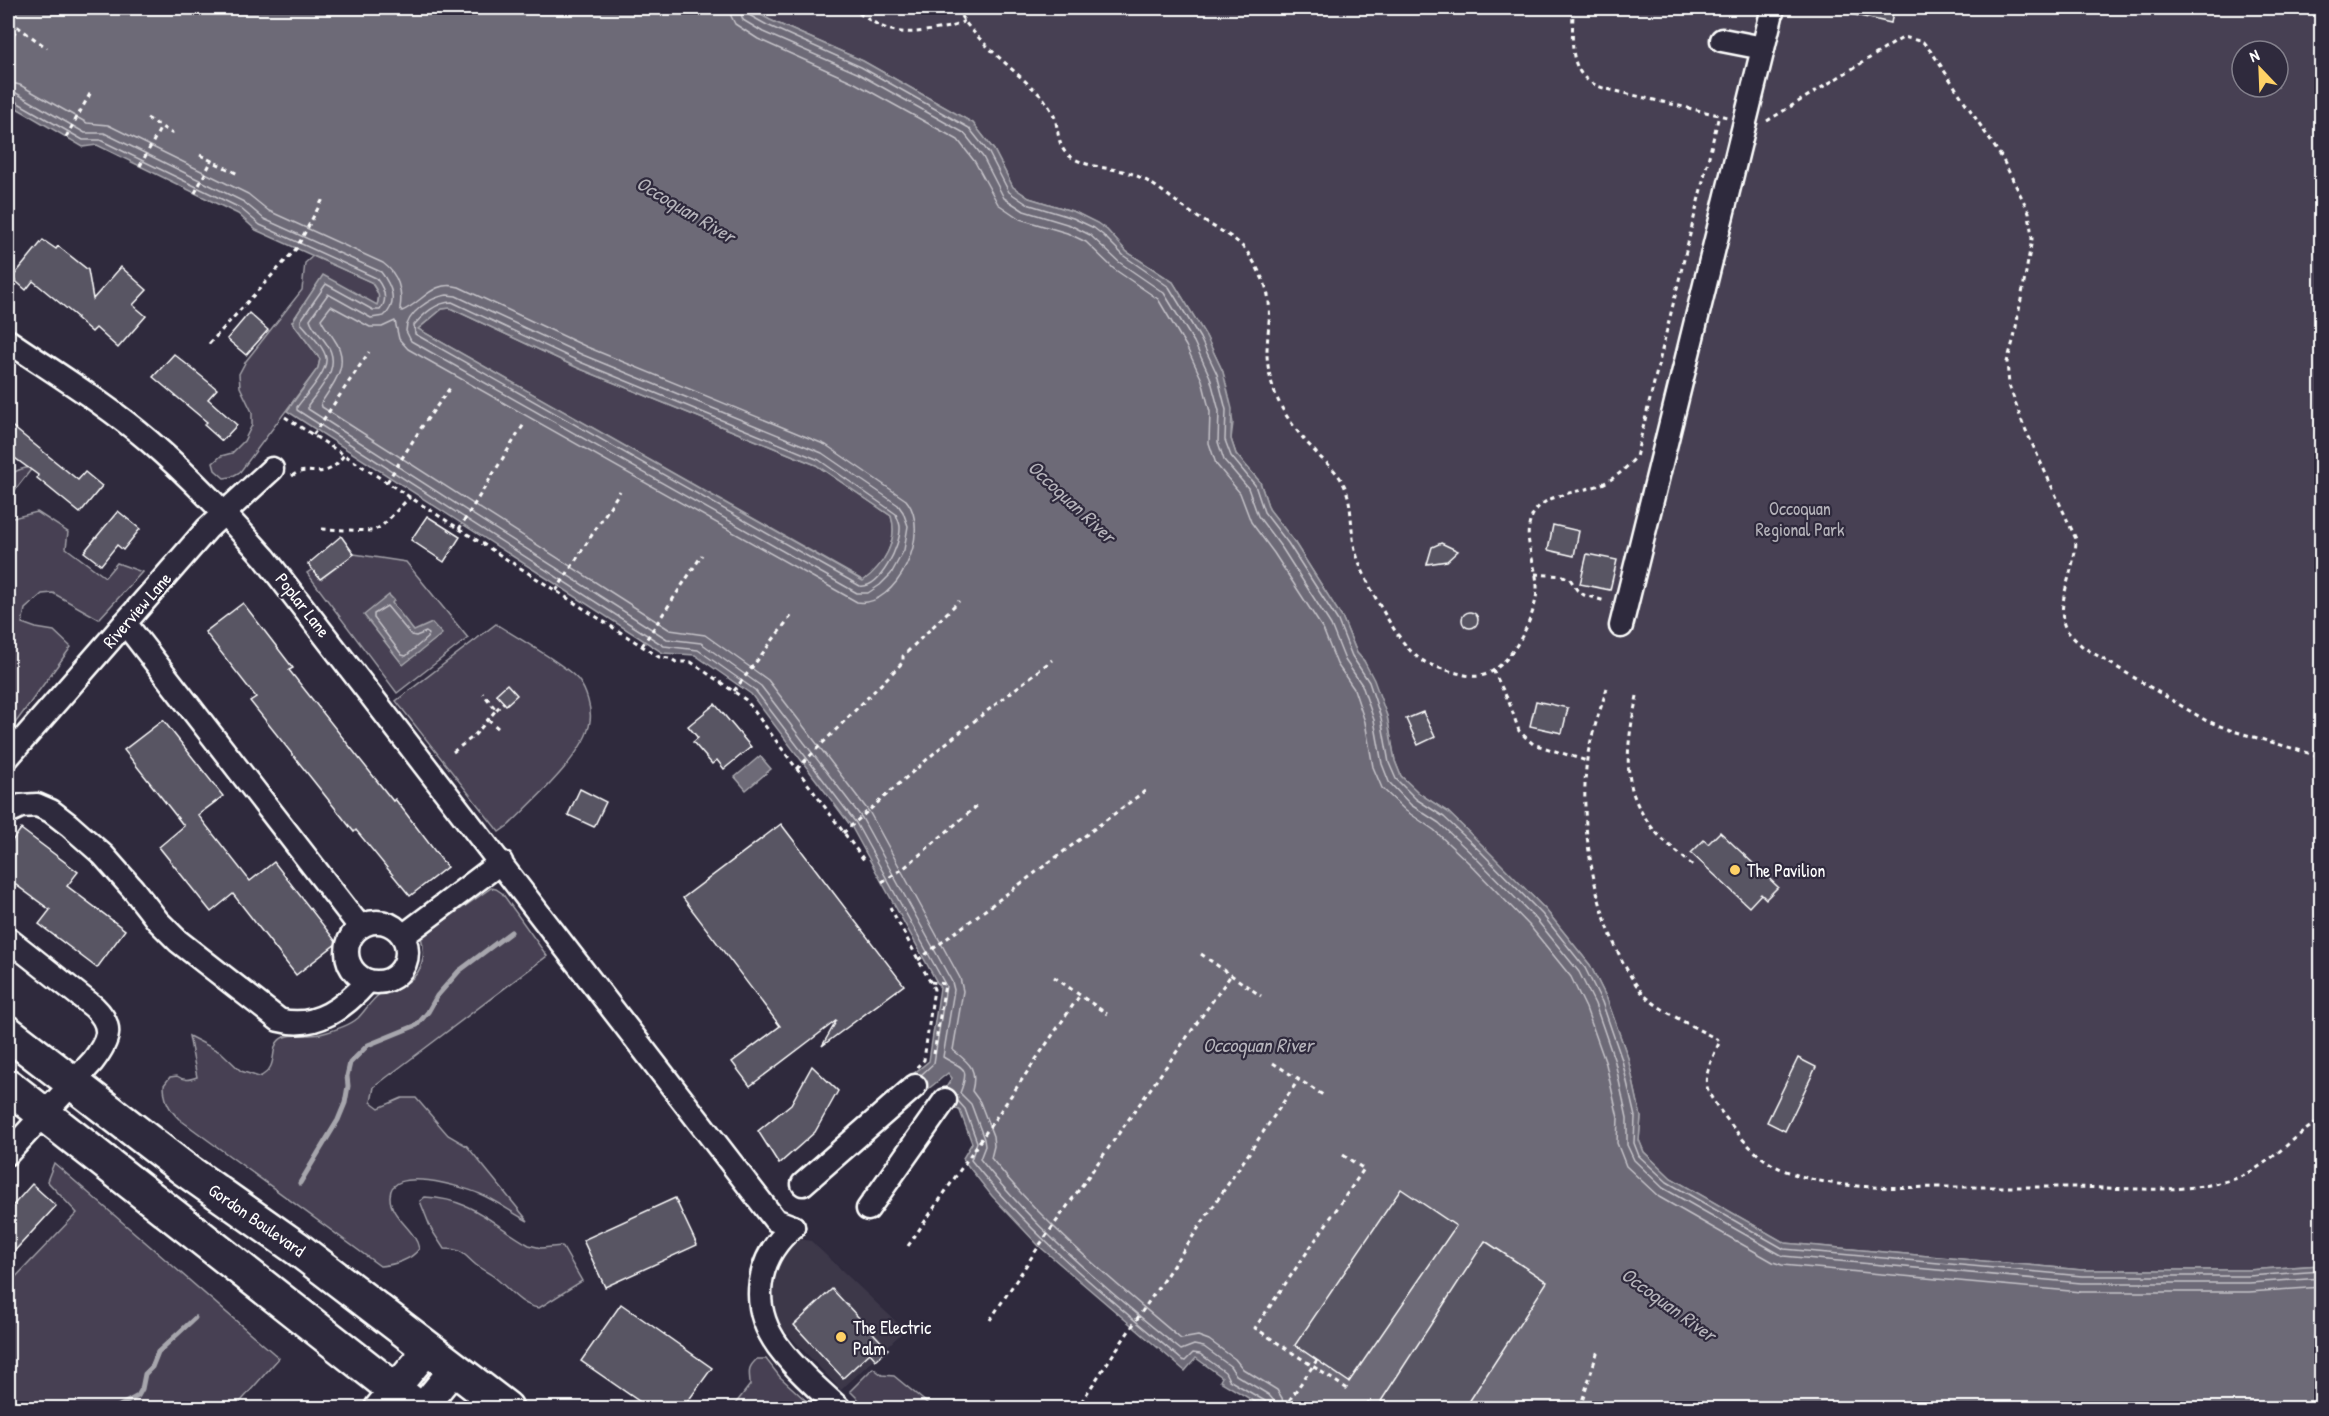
<svg xmlns="http://www.w3.org/2000/svg" width="2329" height="1416" font-family="'Patrick Hand',sans-serif">
  <style>
    .built { fill: #3c3749 }
    .green { fill: #464152; stroke: #a2a0a8; stroke-width: 1.5; fill-rule: evenodd }
    .water { fill: #6d6a77; stroke: #a7a6ad; stroke-width: 1.5; fill-rule: evenodd }
    .lines { fill: none; stroke-linecap: round; stroke-linejoin: round }
    .shore { stroke: #c5c3c9; stroke-width: 1.5 }
    .stream { stroke: #a7a6ad; stroke-width: 5 }
    .building { fill: #595564; stroke: #fff; stroke-width: 1.5 }
    .minor-casing { stroke: #fff; stroke-width: 27 }
    .major-casing { stroke: #fff; stroke-width: 33 }
    .highway-casing { stroke: #fff; stroke-width: 38 }
    .path { stroke: #fff; stroke-width: 3; stroke-dasharray: 4.5 4.5; stroke-linecap: butt }
    .minor { stroke: #2f2a3d; stroke-width: 22 }
    .major { stroke: #2f2a3d; stroke-width: 28 }
    .highway { stroke: #2f2a3d; stroke-width: 33 }
    .poi-dot { fill: #ffd166; stroke: #2f2a3d; stroke-width: 2 }
    .labels { text-anchor: middle; dominant-baseline: central; stroke-width: 4.5; stroke-linejoin: round; paint-order: stroke }
    .park-label { font-size: 18px; fill: #b5b3ba; stroke: #2f2a3d }
    .street-label { font-size: 18px; fill: #fff; stroke: #2f2a3d }
    .poi-label { font-size: 18px; fill: #fff; stroke: #2f2a3d; text-anchor: start }
    .water-label { font-size: 20px; font-style: italic; fill: #b6b4bb; stroke: #2f2a3d }
  </style>
  <rect width="100%" height="100%" fill="#2f2a3d"/>
  <filter id="ink" filterUnits="userSpaceOnUse"><feTurbulence type="fractalNoise" baseFrequency=".0167" numOctaves="2"/><feDisplacementMap in="SourceGraphic" scale="12" xChannelSelector="R" yChannelSelector="G"/><feConvolveMatrix kernelMatrix="1 2 1 2 8 2 1 2 1" color-interpolation-filters="sRGB"/></filter>
  <g filter="url(#ink)">
    <path class="built" d="M799 1239 811 1241 905 1330 841 1390 779 1325 767 1298 768 1273 787 1246Z"/>
    <g class="green">
      <path d="M749 8H2321V1265L2248 1270H2082L1785 1243 1671 1178 1644 1152 1639 1140 1641 1117 1628 1058 1607 999 1590 965 1546 910 1484 847 1448 812 1420 794 1401 776 1395 761 1387 716 1364 661 1357 653 1343 619 1293 540 1269 509 1260 482 1236 454 1231 439 1233 423 1223 372 1206 336 1173 282 1127 252 1107 230 1075 212 1029 198 1013 187 994 150 973 123 863 61 770 20ZM2242 51H2278V87H2242Z"/>
      <path d="M313 256 371 282 379 295 377 306 323 276 292 322 320 359 318 368 240 472 231 477 224 478 215 470 213 463 221 456 232 453 244 441 252 425V412L240 387 239 374 246 361 302 290 305 263Z"/>
      <path d="M450 308 578 368 816 465 891 516C899 541 883 566 864 581L418 329 442 309Z"/>
      <path d="M33 467 8 499V509C8 483 2 470 33 467Z"/>
      <path d="M37 512 68 532 66 548 105 577 117 563 142 572 99 619 53 593 42 594 25 609 22 623 36 628 54 631 71 647 8 733V514L13 518Z"/>
      <path d="M354 554 406 562 468 638 397 693 307 573 313 569 321 579Z"/>
      <path d="M496 624C514 636 568 666 579 681 586 690 592 709 590 721 587 753 532 802 509 825L499 832 396 701Z"/>
      <path d="M491 888 496 889 502 893 547 956 387 1077 374 1087 371 1102 379 1108 402 1098H416L448 1135 467 1146 528 1221C512 1213 497 1201 480 1194 463 1187 389 1164 390 1197 390 1218 416 1229 419 1249 411 1260 394 1265 380 1266L179 1119C169 1109 164 1100 164 1085L170 1077 177 1076C184 1081 189 1080 197 1077L189 1036 222 1053 241 1071 259 1077C282 1067 266 1045 284 1037 292 1034 310 1036 320 1034 332 1031 349 1026 358 1018 366 1010 371 1000 380 994 384 990 391 990 397 988 420 978 428 961 421 937Z"/>
      <path d="M54 1163 279 1358 235 1408H8V1285L77 1213 47 1181Z"/>
      <path d="M425 1197C473 1199 490 1223 529 1245L541 1248 562 1246 582 1281 539 1308C519 1305 508 1287 493 1276 487 1272 481 1269 476 1265 463 1254 463 1249 444 1249L431 1229 420 1201Z"/>
      <path d="M757 1359H766L780 1377 814 1408H732L750 1385C750 1372 746 1369 757 1359Z"/>
      <path d="M873 1368 882 1375 894 1376 933 1408H867L850 1391Z"/>
    </g>
    <g class="water">
      <path d="M8 8H749L770 20 863 61 973 123 994 150 1013 187 1029 198 1075 212 1097 223 1107 230 1127 252 1173 282 1206 336 1223 372 1232 409 1231 439 1236 454 1260 482 1269 509 1293 540 1343 619 1357 653 1364 661 1374 680 1387 716 1395 761 1401 776 1420 794 1448 812 1484 847 1546 910 1590 965 1607 999 1628 1058 1641 1117 1639 1140 1644 1152 1671 1178 1785 1243 2082 1270H2248L2321 1265V1408H1265L1220 1381 1222 1377 1196 1358 1185 1371 1039 1246 992 1196 965 1162 963 1158 972 1143 960 1111 940 1097 952 1078 948 1073 922 1094 908 1078 929 1061 940 988 851 826 751 694 695 655 663 653 287 411 318 368 320 359 292 322 323 275 377 305C381 296 377 290 371 282L256 230 238 214 97 145 83 147 8 103ZM450 308 578 368 816 465 891 516C899 541 883 566 863 581L418 329 442 309Z"/>
      <path d="M389 595 394 600 392 603 414 631 432 623 442 634 403 665 364 615Z"/>
      <path d="M760 756 771 769 746 790 735 777Z"/>
    </g>
    <g class="lines">
      <g class="shore">
        <path d="M730 8 731 16 735 24 758 39 853 82 958 140 975 162 998 204 1020 219 1067 233 1086 242 1114 269 1158 299 1186 346 1202 380 1210 412 1209 443 1216 464 1240 493 1251 522 1274 553 1323 629 1337 664 1354 689 1365 722 1373 767 1382 788 1406 811 1434 830 1469 863 1529 925 1571 977 1586 1008 1606 1064 1618 1118 1617 1143 1626 1166 1659 1197 1773 1262 1782 1265 2081 1292H2249L2322 1287"/>
        <path d="M739 8 743 20 763 32 857 73 964 133 983 157 1004 198 1024 211 1070 225 1090 235 1119 262 1164 293 1194 342 1210 377 1219 411 1218 442 1224 460 1248 488 1258 516 1282 548 1331 625 1345 660 1362 685 1374 720 1382 764 1389 782 1411 805 1439 823 1475 857 1536 919 1579 972 1595 1004 1615 1062 1627 1118V1145L1634 1160 1663 1188 1783 1256 2081 1283H2249L2322 1278"/>
        <path d="M746 8 749 15 767 25 861 67 969 128 989 153 1009 192 1027 204 1073 218 1094 228 1103 235 1124 256 1169 287 1200 338 1217 374 1226 410 1225 440 1231 456 1255 485 1264 512 1288 543 1338 621 1352 656 1369 682 1381 718 1389 763 1396 779 1416 799 1444 817 1480 851 1542 914 1585 968 1602 1002 1622 1060 1635 1117 1634 1143 1639 1156 1667 1182 1784 1249 2082 1276H2249L2322 1271"/>
        <path d="M8 82 20 85 87 123 108 125 248 194 269 211 383 263C398 274 403 291 400 308L402 311C422 303 433 279 459 287L587 347 826 445 906 500C933 532 896 609 857 602L408 349 399 339 395 321 382 327H370L331 306 321 319C324 327 330 332 334 339 351 363 335 382 321 403L322 407 670 630 705 635 768 680 870 813 960 978 963 991 953 1050C969 1063 978 1068 972 1091L980 1102 993 1136 994 1146 991 1158C1046 1227 1114 1282 1181 1339L1198 1336 1209 1340 1235 1359 1243 1369 1277 1390 1282 1398 1284 1408"/>
        <path d="M8 91 16 93 85 133H104L244 202 264 219 381 272C391 285 399 303 384 316L371 318 328 294 310 319C312 328 321 335 326 343 343 366 322 386 308 405V409L667 639 701 643 761 686 862 818 952 982 954 990 943 1057C962 1069 971 1065 960 1093L971 1104 984 1139 985 1146 980 1159C1038 1232 1109 1292 1181 1350L1194 1345 1204 1347 1230 1366 1236 1375 1269 1395 1274 1401 1275 1408"/>
        <path d="M8 99 13 100 83 140H100L240 208 260 225 376 278C384 288 389 299 380 310H373L326 284 301 320V323C308 332 324 346 326 358 328 372 305 396 297 407V410L664 646 698 650 755 690 856 823 946 986 934 1063 921 1075"/>
        <path d="M447 295 456 296 583 355 822 453 898 505 903 512 908 526 904 550 891 574 880 585 868 593H857L411 341 406 331C406 313 431 297 447 295Z"/>
        <path d="M452 302 580 362 819 460 896 514C897 518 900 523 900 527 901 545 880 589 860 586L415 334 414 325C424 314 436 302 452 302Z"/>
        <path d="M387 606 411 635 416 636 426 632 429 634 428 637 406 656 402 655 374 618V614Z"/>
        <path d="M958 1101 965 1109 977 1142 971 1160C1032 1237 1107 1297 1182 1360L1185 1361 1193 1353 1200 1354 1225 1372 1229 1380 1265 1401 1267 1408"/>
      </g>
      <g class="stream">
        <path d="M300 1183 338 1120 345 1103 348 1086 347 1076 350 1063 368 1045 417 1025 428 1012 437 996 459 971 511 932"/>
        <path d="M116 1408 138 1396 142 1389 145 1374 152 1367 158 1352 195 1318"/>
      </g>
    </g>
    <g class="building">
      <path d="M1850 8H1894L1891 23 1850 14Z"/>
      <path d="M43 240 56 249 58 246 88 270 93 299 121 267 147 290 133 305 146 316 118 348 96 328 92 332 76 318 77 317 33 281 26 290 12 278Z"/>
      <path d="M249 313 268 330 246 355 227 339Z"/>
      <path d="M174 354 217 389 208 399 237 425 222 441 204 425 207 422 153 377Z"/>
      <path d="M8 423 78 480 85 472 102 486 80 513 37 478 38 475 8 453Z"/>
      <path d="M118 511 140 529 123 550 117 545 101 565 84 552Z"/>
      <path d="M427 516 460 537 444 562 411 540Z"/>
      <path d="M1553 525 1579 531 1574 556 1548 550Z"/>
      <path d="M341 536 354 554 320 579 308 564Z"/>
      <path d="M1441 543 1458 551 1447 561 1427 564 1432 547Z"/>
      <path d="M1587 554 1617 560 1610 590 1580 584Z"/>
      <path d="M243 603 293 668 289 670 393 801 395 799 447 867 410 896 356 830 354 832 250 701 256 697 205 632Z"/>
      <circle cx="1470" cy="620" r="8"/>
      <path d="M507 684 517 695 506 705 496 694Z"/>
      <path d="M1536 701 1568 708 1562 733 1530 726Z"/>
      <path d="M715 704 751 747 724 769 717 760 712 764 693 742 698 738 688 726Z"/>
      <path d="M1423 712 1435 737 1418 745 1406 719Z"/>
      <path d="M163 720 223 796 198 815 250 881 274 862 337 943 296 975 233 894 211 912 159 847 184 826 124 750Z"/>
      <path d="M580 789 606 802 594 827 568 815Z"/>
      <path d="M781 824 904 985 822 1046 837 1020 750 1086 732 1062 780 1026 683 898Z"/>
      <path d="M21 829 78 872 67 886 125 930 97 968 39 924 50 910 8 879V846Z"/>
      <path d="M1720 832 1778 887 1766 899 1761 894 1749 907 1691 853 1704 840 1708 844Z"/>
      <path d="M1798 1058 1816 1067 1785 1131 1767 1122Z"/>
      <path d="M812 1066 838 1091 815 1132 779 1164 758 1131 791 1104Z"/>
      <path d="M32 1184 56 1206 8 1258V1211Z"/>
      <path d="M1401 1189 1456 1226 1349 1382 1295 1345Z"/>
      <path d="M675 1198 697 1245 605 1287 583 1240Z"/>
      <path d="M1485 1241 1547 1282 1465 1408H1392L1381 1401Z"/>
      <path d="M832 1289 888 1349 876 1360 870 1353 843 1378 794 1325Z"/>
      <path d="M621 1304 712 1368 683 1408H649L581 1361Z"/>
    </g>
    <g class="lines">
      <g class="minor-casing">
        <g id="minor">
          <path d="M1722 40 1763 48"/>
          <path d="M8 341C55 373 106 404 149 441 191 477 228 517 265 558L775 1220 793 1227"/>
          <path d="M125 623 360 927"/>
          <path d="M1621 626 1773 8"/>
          <path d="M8 757 207 529 272 469"/>
          <path d="M8 812 21 806 37 805 51 811 69 825 103 855 133 889 158 921 178 941 279 1020C316 1030 345 1007 368 981"/>
          <circle cx="377" cy="952" r="30"/>
          <path d="M403 936 501 862"/>
          <path d="M8 939 94 1007C115 1027 108 1041 93 1061L8 1153"/>
          <path d="M803 1184 915 1086"/>
          <path d="M868 1209 945 1100"/>
          <path d="M793 1227C756 1258 749 1306 778 1346 795 1369 818 1389 839 1408"/>
        </g>
      </g>
      <g class="major-casing">
        <g id="major">
          <path d="M379 1408 429 1348"/>
          <path d="M422 1408 455 1368"/>
        </g>
      </g>
      <g class="highway-casing">
        <g id="highway">
          <path d="M8 1033 183 1168 298 1249 506 1408"/>
          <path d="M8 1086 418 1408"/>
        </g>
      </g>
      <g class="path">
        <path d="M851 8C886 31 895 37 938 29 947 27 956 27 964 21"/>
        <path d="M957 8C965 32 1023 77 1044 99 1048 105 1052 111 1055 118 1058 129 1058 146 1067 154 1084 168 1110 167 1130 173 1158 183 1179 207 1204 221 1216 229 1230 234 1241 245 1251 255 1258 269 1264 282 1274 306 1267 328 1267 353 1267 364 1270 379 1274 390 1282 415 1303 439 1321 458 1329 465 1338 473 1343 483 1354 504 1349 529 1356 553 1363 578 1396 640 1416 656 1428 666 1443 669 1457 673 1465 675 1475 678 1484 675 1511 667 1536 616 1537 590 1538 566 1522 542 1531 519 1540 492 1579 494 1602 484 1616 478 1625 469 1636 457L1719 115"/>
        <path d="M1573 8C1573 42 1565 79 1607 89L1727 117"/>
        <path d="M8 43 18 27 47 48"/>
        <path d="M147 118 173 134"/>
        <path d="M1767 121 1904 37 1923 42 1933 54 2002 158 2029 212 2032 239 2014 338 2007 362 2009 385 2023 424 2076 539C2076 566 2059 595 2063 620 2064 631 2075 639 2083 647L2205 720 2230 730 2322 757"/>
        <path d="M66 137 91 92"/>
        <path d="M200 155 240 175"/>
        <path d="M140 166 161 127"/>
        <path d="M195 193 212 160"/>
        <path d="M209 344 296 249 324 197"/>
        <path d="M285 417 659 657 670 658 676 662H691L746 700 864 860"/>
        <path d="M313 435 369 352"/>
        <path d="M292 476C304 466 317 476 330 469 336 466 340 460 344 455"/>
        <path d="M387 482 421 428 452 385"/>
        <path d="M322 529 373 531 382 526 410 497"/>
        <path d="M459 529 524 424"/>
        <path d="M1535 574 1563 576 1570 579 1577 590 1584 595 1605 601"/>
        <path d="M556 591 620 491"/>
        <path d="M642 646 702 555"/>
        <path d="M1493 670 1509 702 1519 731 1533 744 1587 761"/>
        <path d="M1607 688C1600 711 1591 735 1587 759 1578 830 1597 931 1640 990 1654 1009 1699 1029 1720 1041 1701 1083 1700 1085 1729 1122 1742 1139 1755 1155 1775 1166 1822 1190 1888 1188 1940 1187 1978 1187 2016 1187 2054 1187 2112 1186 2175 1196 2231 1180 2266 1170 2291 1137 2322 1119"/>
        <path d="M734 691 791 616"/>
        <path d="M1637 696C1628 740 1619 783 1648 822 1659 839 1677 851 1692 865"/>
        <path d="M496 710 504 702"/>
        <path d="M488 719 500 730"/>
        <path d="M453 752 474 736 496 710 483 693"/>
        <path d="M797 769 903 662V656L959 601"/>
        <path d="M843 833 940 748 1052 660"/>
        <path d="M882 882 904 868 978 805"/>
        <path d="M890 907 934 989 924 1060 917 1067"/>
        <path d="M1201 954 1261 996"/>
        <path d="M918 960 1145 791"/>
        <path d="M1054 977 1107 1014"/>
        <path d="M931 982 945 984 934 1054"/>
        <path d="M1273 1063 1326 1097"/>
        <path d="M1343 1155 1364 1169 1255 1328 1349 1390"/>
        <path d="M908 1246 1080 995"/>
        <path d="M990 1320 1039 1246 1231 975"/>
        <path d="M1081 1402 1299 1079"/>
        <path d="M1367 1402 1377 1408"/>
        <path d="M1284 1408 1317 1360"/>
        <path d="M1580 1408 1598 1350"/>
      </g>
      <use href="#minor" class="minor"/>
      <use href="#major" class="major"/>
      <use href="#highway" class="highway"/>
    </g>
  </g>
  <g class="poi-dot">
    <circle cx="1735" cy="870" r="6"/>
    <circle cx="841" cy="1337" r="6"/>
  </g>
  <g class="labels">
    <g class="park-label">
      <text x="1800" y="508">Occoquan<tspan x="1800" dy="21">Regional Park</tspan></text>
    </g>
    <g class="street-label">
      <text transform="translate(303 605) rotate(52)">Poplar Lane</text>
      <text transform="translate(137 610) rotate(-49)">Riverview Lane</text>
      <text transform="translate(257 1220) rotate(35)">Gordon Boulevard</text>
    </g>
    <g class="poi-label">
      <text x="1747" y="870">The Pavilion</text>
      <text x="853" y="1327">The Electric<tspan x="853" dy="21">Palm</tspan></text>
    </g>
    <g class="water-label">
      <text transform="translate(686 209) rotate(31)">Occoquan River</text>
      <text transform="translate(1072 501) rotate(43)">Occoquan River</text>
      <text x="1258" y="1044">Occoquan River</text>
      <text transform="translate(1669 1304) rotate(36)">Occoquan River</text>
    </g>
  </g>
  <rect width="2329" height="1416" fill="none" stroke="#2f2a3d" stroke-width="30"/>
  <rect x="15" y="15" width="2299" height="1386" fill="none" stroke="#fff" stroke-width="2" filter="url(#ink)"/>
  <g transform="translate(2260 69) rotate(337)"><circle r="28" fill="#2f2a3d" stroke="#827f8b" stroke-width="1.5"/>
  <path d="M0-4.5L10 22L0 15L-10 22Z" fill="#ffd166"/>
  <text y="-9" font-size="16" font-weight="bold" text-anchor="middle" fill="#ffffff">N</text>
  </g>
</svg>
